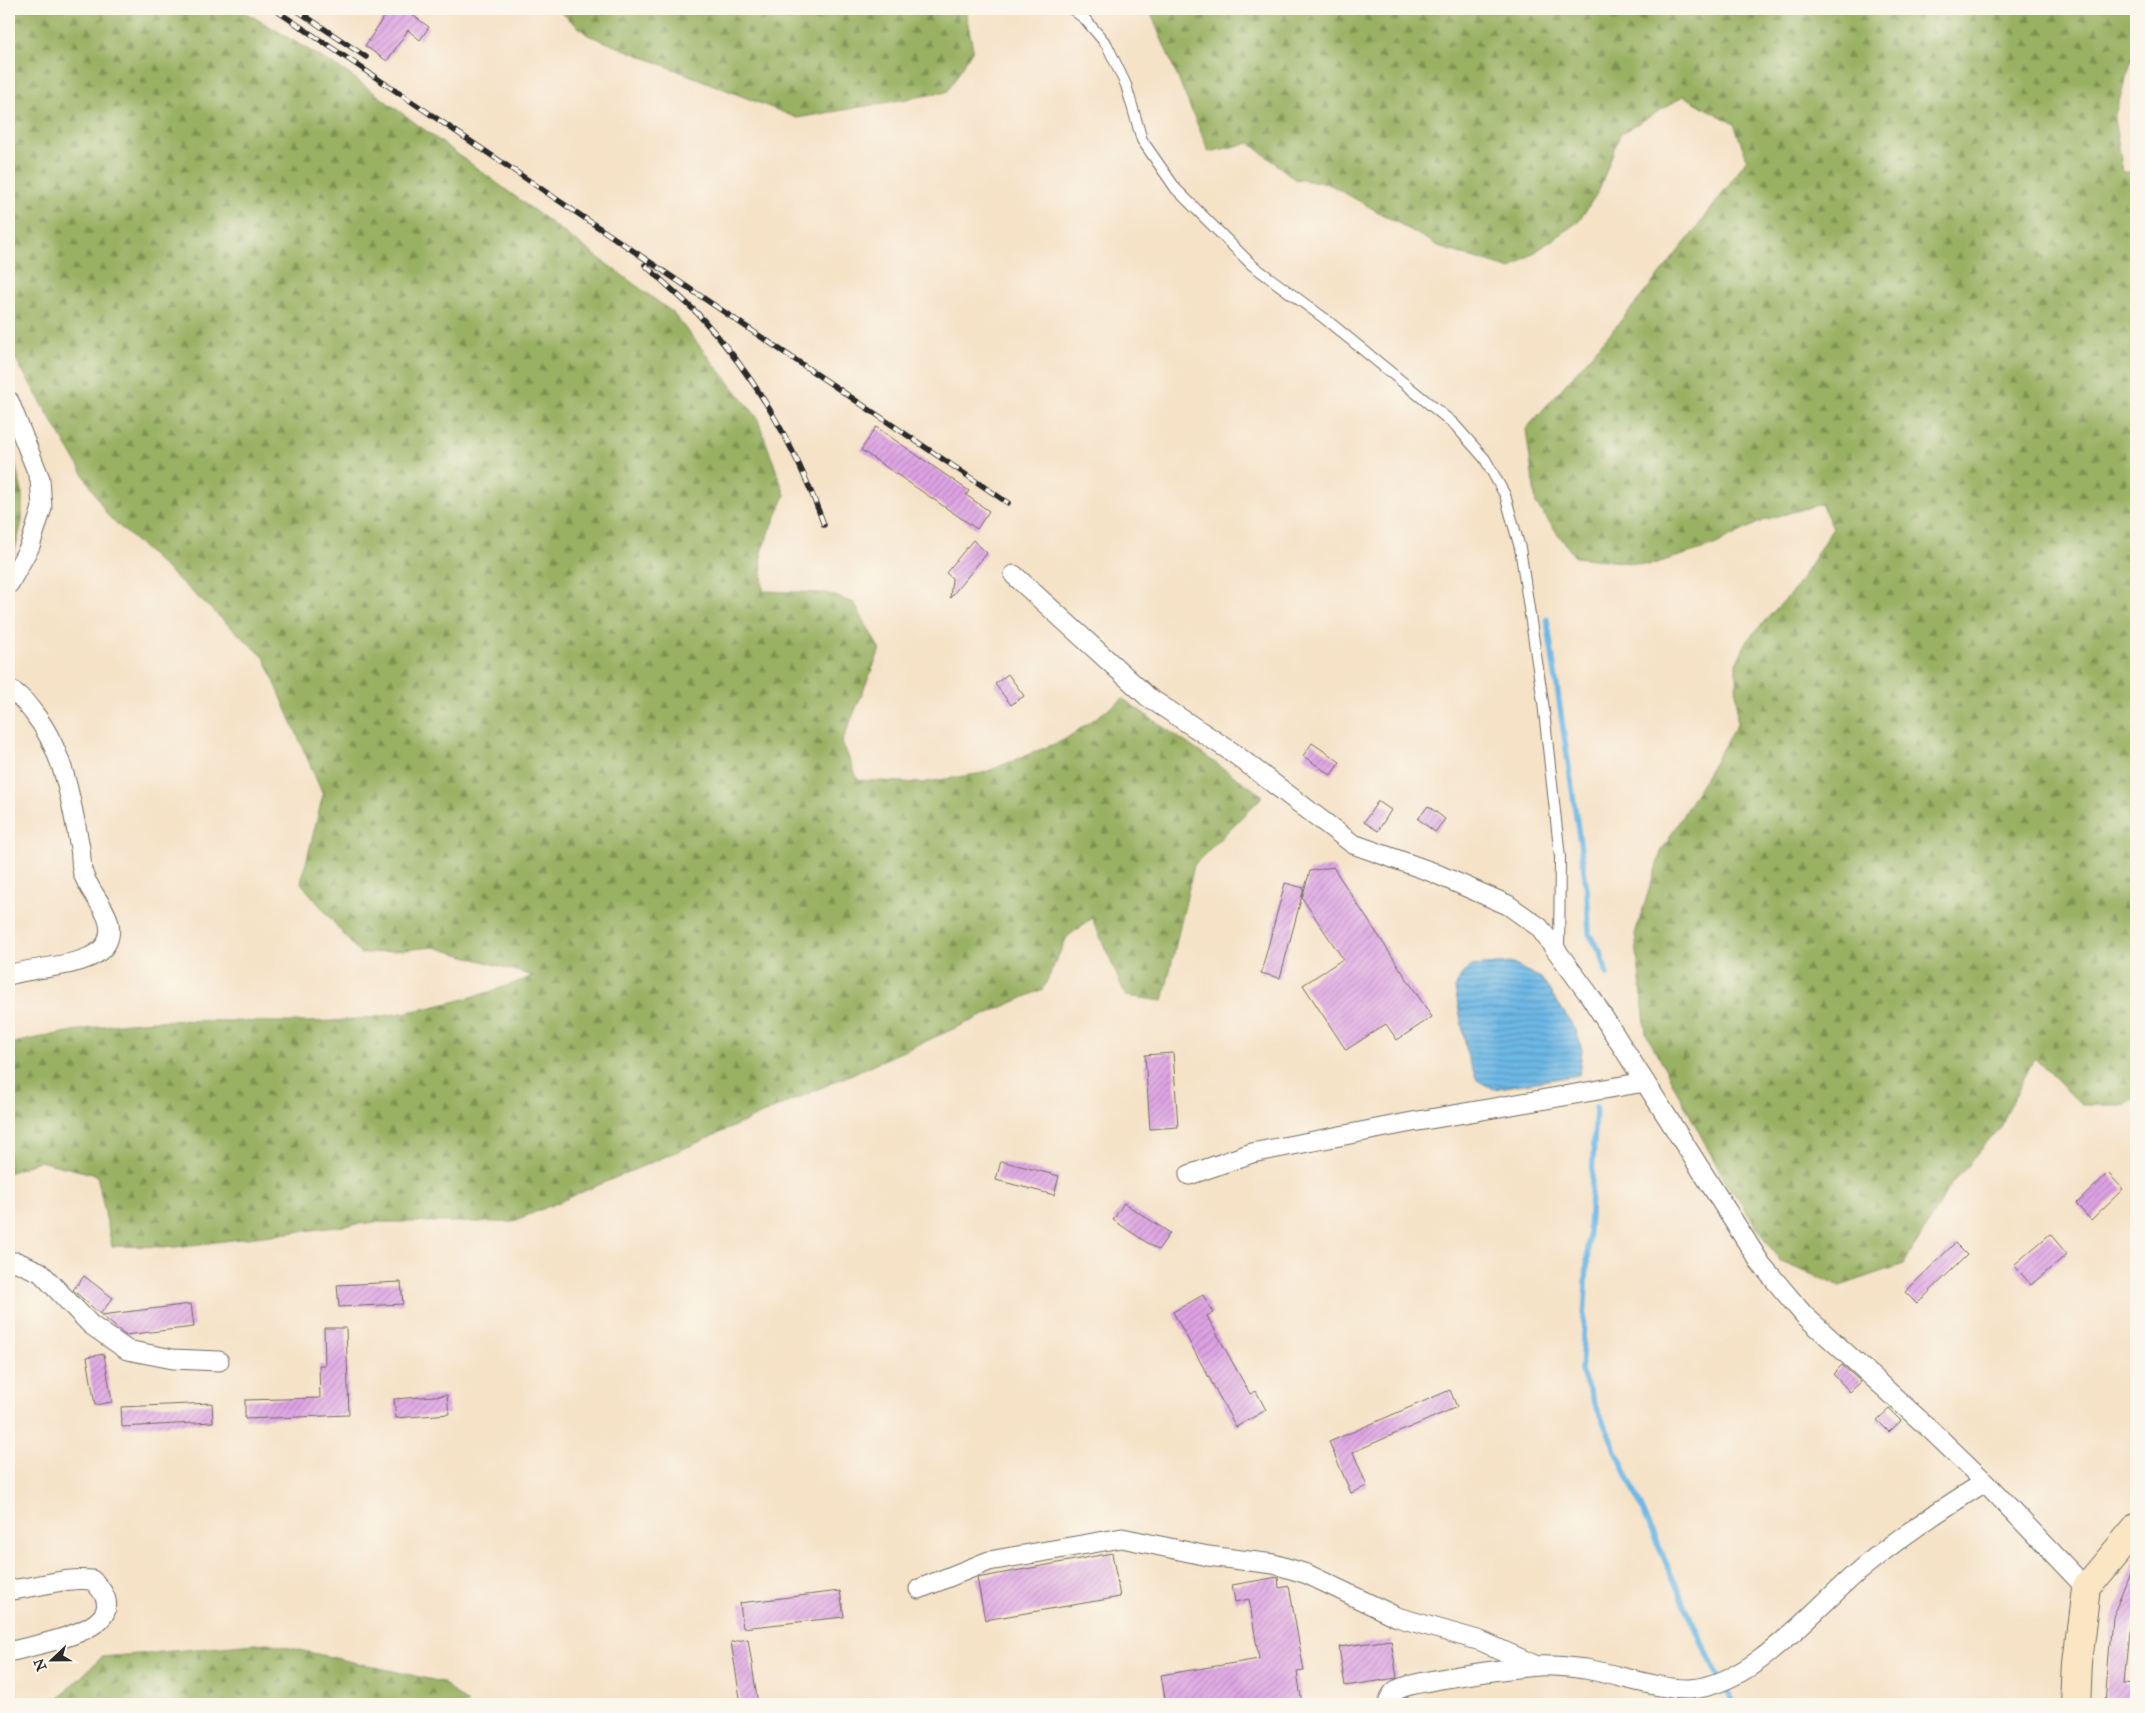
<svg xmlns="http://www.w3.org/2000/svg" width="2145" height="1713" font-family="'IM FELL Great Primer',serif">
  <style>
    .forest { fill: url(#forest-firs); stroke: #626e46 }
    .water { fill: url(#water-rules); stroke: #4c7288 }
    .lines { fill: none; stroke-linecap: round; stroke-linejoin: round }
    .stream { stroke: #6db8e6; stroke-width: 5.5 }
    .building { fill: url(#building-hatch) }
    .lane-casing { stroke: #726b62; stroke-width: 12 }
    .street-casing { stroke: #726b62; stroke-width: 21 }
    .secondary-casing { stroke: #726b62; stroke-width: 30 }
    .lane { stroke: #fff; stroke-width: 10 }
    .street { stroke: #fff; stroke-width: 19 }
    .secondary { stroke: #fbe6c4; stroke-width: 28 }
    .rail-casing { stroke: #2b2b2b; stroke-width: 5.5 }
    .rail { stroke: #fbf7ec; stroke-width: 4; stroke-dasharray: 11; stroke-linecap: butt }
  </style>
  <defs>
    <pattern id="forest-firs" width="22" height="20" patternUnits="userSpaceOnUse" patternTransform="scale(1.25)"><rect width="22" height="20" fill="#98b162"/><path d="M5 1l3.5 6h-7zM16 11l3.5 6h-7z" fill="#7c9051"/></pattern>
    <pattern id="water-rules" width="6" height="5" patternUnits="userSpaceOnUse" patternTransform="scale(1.25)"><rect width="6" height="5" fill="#6db8e6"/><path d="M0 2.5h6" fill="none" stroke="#5a96bb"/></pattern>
    <pattern id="building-hatch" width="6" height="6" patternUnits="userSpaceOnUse" patternTransform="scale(1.25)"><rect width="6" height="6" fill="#dea3e4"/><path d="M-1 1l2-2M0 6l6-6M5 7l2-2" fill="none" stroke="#b485b9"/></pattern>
  </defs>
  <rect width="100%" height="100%" fill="#fbf7ec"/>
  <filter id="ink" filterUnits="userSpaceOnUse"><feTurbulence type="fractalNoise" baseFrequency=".02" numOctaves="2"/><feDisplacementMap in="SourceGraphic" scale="10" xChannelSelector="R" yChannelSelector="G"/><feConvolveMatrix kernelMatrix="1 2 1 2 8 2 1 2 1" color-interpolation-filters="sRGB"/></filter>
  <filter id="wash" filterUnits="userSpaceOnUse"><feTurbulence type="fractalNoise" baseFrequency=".0096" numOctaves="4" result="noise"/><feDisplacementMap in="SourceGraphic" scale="20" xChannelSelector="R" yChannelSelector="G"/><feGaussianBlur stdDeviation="1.12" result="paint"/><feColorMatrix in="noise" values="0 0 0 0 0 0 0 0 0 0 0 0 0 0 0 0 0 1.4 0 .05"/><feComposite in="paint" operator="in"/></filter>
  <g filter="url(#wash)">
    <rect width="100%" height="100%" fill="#f5e2c7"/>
    <g class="forest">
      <path d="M9 9H240L346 72 672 312 757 417 785 495 761 552 763 591 826 593 854 603 880 650 842 742 858 780 921 783 983 773 1064 740 1123 699 1263 796 1194 865 1163 1001 1126 996 1092 918 1067 937 1043 989 699 1142 512 1222H375L176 1247 112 1246 97 1175 39 1161 9 1173V1044C52 1035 96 1025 140 1022 195 1018 252 1023 307 1022 381 1021 464 1004 533 976L434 947 360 954 301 883 323 795 264 657 108 516 9 348Z"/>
      <path d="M557 9H965L973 49 947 92 797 118 588 35Z"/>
      <path d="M1149 9H2132L2136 45 2114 118 2123 172H2136V1098L2126 1105H2082L2034 1058 1999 1129 1952 1183 1904 1264 1840 1286 1781 1262 1724 1179 1646 1033 1635 934 1661 852 1737 724 1736 664 1748 639 1795 589 1833 527 1821 504 1764 520 1712 546 1650 565 1575 557 1536 504 1526 429C1603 342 1681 255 1747 159L1734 124 1684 96 1620 134 1599 190 1579 221 1511 269 1442 248 1329 184 1295 179 1250 143 1209 152Z"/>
      <path d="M9 441 22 491V521L13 559 9 563Z"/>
      <path d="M268 1643 442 1682 468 1704H53L102 1657Z"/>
    </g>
    <path class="water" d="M1511 963 1541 978 1576 1030 1582 1050 1579 1075 1493 1089 1477 1080 1468 1058 1455 988 1462 974 1472 966Z"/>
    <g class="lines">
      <g class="stream">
        <path d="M1547 619 1587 890 1589 934 1601 953 1607 975"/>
        <path d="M1596 1107 1581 1372 1712 1666 1735 1704"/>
      </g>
    </g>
    <g id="blocks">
      <g class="building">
        <path d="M389 9H404L429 27 420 40 408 30 387 61 365 46Z"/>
        <path d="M876 427 969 491 966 495 989 511 977 529 861 450Z"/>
        <path d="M973 540 987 553 950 598 952 578 946 573Z"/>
        <path d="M1008 674 1024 696 1011 705 995 684Z"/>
        <path d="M1312 743 1340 762 1331 775 1303 756Z"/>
        <path d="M1378 801 1391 810 1378 831 1364 822Z"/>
        <path d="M1428 806 1445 819 1435 832 1418 819Z"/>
        <path d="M1333 867 1432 1017 1397 1040 1386 1024 1346 1050 1303 985 1343 959 1302 898 1310 871Z"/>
        <path d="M1285 883 1304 888 1280 978 1261 973Z"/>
        <path d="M1173 1053 1178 1127 1150 1129 1145 1055Z"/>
        <path d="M1001 1161 1059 1176 1054 1195 996 1180Z"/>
        <path d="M2108 1173 2123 1189 2091 1220 2076 1204Z"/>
        <path d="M1124 1203 1170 1233 1158 1250 1113 1220Z"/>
        <path d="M2050 1234 2067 1254 2031 1285 2014 1265Z"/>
        <path d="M1955 1243 1967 1255 1917 1304 1905 1292Z"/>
        <path d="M84 1276 113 1298 100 1314 73 1290Z"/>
        <path d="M401 1282 403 1304 339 1307 337 1285Z"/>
        <path d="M1203 1295 1213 1313 1207 1316 1250 1394 1256 1391 1266 1410 1236 1427 1173 1312Z"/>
        <path d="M191 1304 194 1327 125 1335 101 1315Z"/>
        <path d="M324 1328H346L349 1415 245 1419V1400L320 1398 319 1365H325Z"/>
        <path d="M104 1354 112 1402 95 1405 87 1357Z"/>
        <path d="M1842 1365 1861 1382 1850 1392 1833 1374Z"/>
        <path d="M1450 1390 1457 1407 1353 1452 1367 1486 1351 1493 1329 1442Z"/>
        <path d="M447 1395 449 1414 396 1418 394 1399Z"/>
        <path d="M212 1403 213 1422 122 1427 121 1407Z"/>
        <path d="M1889 1409 1901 1421 1889 1432 1877 1420Z"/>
        <path d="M1112 1553 1120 1597 985 1620 977 1578Z"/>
        <path d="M2135 1560 2136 1613 2129 1631 2124 1684 2136 1685V1704H2105L2112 1617Z"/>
        <path d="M1278 1577 1279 1588 1289 1586 1304 1671 1297 1672 1302 1704H1166L1161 1675 1259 1659 1249 1599 1235 1602 1232 1585Z"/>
        <path d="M840 1591 844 1617 743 1628 740 1603Z"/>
        <path d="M748 1639 758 1704H741L731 1642Z"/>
        <path d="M1391 1640 1397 1678 1345 1686 1339 1647Z"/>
      </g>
    </g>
  </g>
  <g filter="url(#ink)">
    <use href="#blocks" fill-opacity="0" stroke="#726b62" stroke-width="1"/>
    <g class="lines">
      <g class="lane-casing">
        <path id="lane" d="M1072 9 1085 19 1107 45 1126 85 1142 140 1176 189 1252 265 1324 318 1454 424 1485 459 1505 495 1520 548 1543 702 1560 857 1559 951"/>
      </g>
      <g class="street-casing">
        <g id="street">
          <path d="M9 401 40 479 42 508 30 546 9 584"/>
          <path d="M1014 575 1148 697 1232 752 1353 844 1432 872 1508 905 1539 927 1590 996 1761 1264 1804 1315 1933 1432 1985 1482"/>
          <path d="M9 689C20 695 26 703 33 712 64 751 71 800 80 848 81 855 81 863 82 870 88 895 119 916 107 942 95 968 34 966 9 975"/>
          <path d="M1189 1175 1252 1153 1407 1123 1645 1082"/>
          <path d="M9 1262H17L40 1272 91 1325 127 1350 173 1359 219 1361"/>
          <path d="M919 1589 989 1561 1122 1538 1208 1556 1274 1564 1307 1574 1397 1617 1481 1641 1537 1666"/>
          <path d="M9 1590C37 1588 63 1577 92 1580 145 1629 39 1643 9 1652"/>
          <path d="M1388 1704C1389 1699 1391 1695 1395 1691 1407 1681 1515 1668 1536 1666 1551 1665 1570 1667 1585 1669 1616 1674 1660 1690 1690 1689 1757 1684 1817 1604 1867 1564 1905 1533 1943 1508 1985 1482L2086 1588"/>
        </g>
      </g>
      <g class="secondary-casing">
        <path id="secondary" d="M2075 1704 2077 1662 2086 1588 2136 1528"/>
      </g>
      <use href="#lane" class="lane"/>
      <use href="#street" class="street"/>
      <use href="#secondary" class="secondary"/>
      <g class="rail-casing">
        <g id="rail">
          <path d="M274 9 1008 503"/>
          <path d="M295 9 366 57"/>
          <path d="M645 265C662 281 681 297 698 314 755 375 796 447 824 525"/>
        </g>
      </g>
      <use href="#rail" class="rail"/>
    </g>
  </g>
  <rect width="2145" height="1713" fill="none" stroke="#fbf7ec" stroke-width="30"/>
  <g transform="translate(52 1660) rotate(248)" stroke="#fbf7ec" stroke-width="4" paint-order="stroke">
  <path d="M0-4L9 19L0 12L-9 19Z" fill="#2b2b2b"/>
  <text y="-8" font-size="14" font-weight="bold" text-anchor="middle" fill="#2b2b2b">N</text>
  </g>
</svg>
